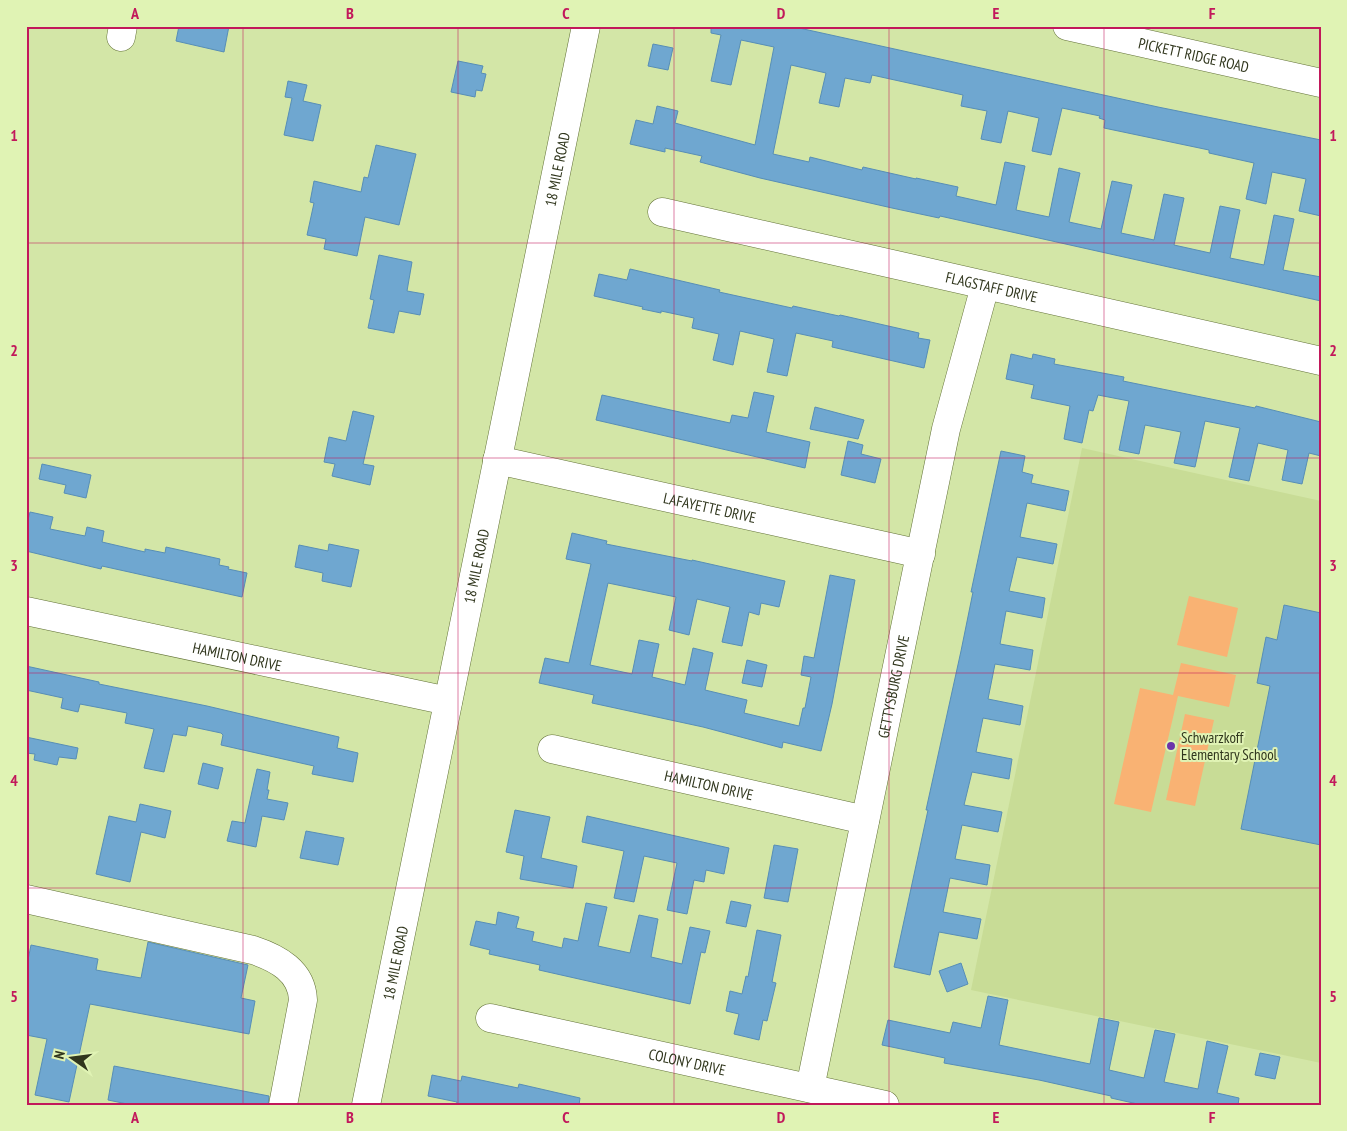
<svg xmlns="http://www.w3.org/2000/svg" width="1347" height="1131" font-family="'PT Sans Narrow',sans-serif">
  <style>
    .built { fill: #c8dc96 }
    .park { fill: #f9b273 }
    .building { fill: #6fa7d0; stroke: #578eb6 }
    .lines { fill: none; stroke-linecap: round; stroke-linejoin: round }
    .minor-casing { stroke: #637238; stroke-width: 29 }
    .minor { stroke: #fff; stroke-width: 28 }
    .grid { fill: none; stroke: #c2185b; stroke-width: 1; stroke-opacity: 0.55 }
    .poi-dot { fill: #6c34aa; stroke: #e0f3b4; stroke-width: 2 }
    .labels { text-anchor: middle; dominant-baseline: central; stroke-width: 4; stroke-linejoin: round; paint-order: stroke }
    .street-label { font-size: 15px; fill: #30361d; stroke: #e0f3b4 }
    .poi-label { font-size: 15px; fill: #30361d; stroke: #e0f3b4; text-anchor: start }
    .neatline { fill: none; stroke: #c2185b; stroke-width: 2 }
    .grid-label { font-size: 16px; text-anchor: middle; font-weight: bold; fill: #c2185b }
  </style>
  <rect width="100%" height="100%" fill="#d3e6a7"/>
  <path class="built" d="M1082 448 1321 501V1063L971 990Z"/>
  <g class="park">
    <path d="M1189 596 1238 608 1227 657 1177 645Z"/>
    <path d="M1181 663 1236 675 1229 707 1178 696 1151 812 1114 804 1140 688 1173 695Z"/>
    <path d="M1185 714 1214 720 1195 806 1166 800Z"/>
  </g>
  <g class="building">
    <path d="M179 26H229L224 52 176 41Z"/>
    <path d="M711 26H790L1158 107 1321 140V216L1299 211 1306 179 1272 172 1266 204 1246 199 1254 163 1209 153V150L1104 128 1105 120 1099 118 1100 116 1062 108 1051 155 1032 151 1039 118 1008 111 1001 143 981 139 987 111 961 106 963 95 872 75 870 83 845 78 839 107 819 103 826 73 791 65 773 154 809 162 810 157 862 170 863 167 916 179V178L958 187 956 196 996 205 1005 162 1025 166 1016 210 1049 217 1059 168 1080 173 1069 222 1101 229 1112 181 1132 185 1121 233 1154 240 1164 194 1184 198 1174 245 1210 253 1220 206 1240 210 1230 258 1264 265 1274 215 1294 219 1283 270 1321 277V301L940 216 939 218 892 208 760 178 700 162 702 156 665 148V152L630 144 636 120 653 124 657 106 678 111 675 123 755 145 774 47 741 40 731 85 711 81 721 35 711 33Z"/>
    <path d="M653 44 673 48 668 70 648 66Z"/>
    <path d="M458 61 483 66 481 73 486 74 482 91 476 90 475 97 451 92Z"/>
    <path d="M288 81 307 85 303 101 321 105 313 141 284 135 292 98 285 97Z"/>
    <path d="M376 145 416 154 399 225 365 217 357 256 324 249 326 239 307 235 314 203 310 202 314 181 361 192 364 177 368 178Z"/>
    <path d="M379 255 412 262 407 291 424 294 420 315 399 311 394 333 368 328 374 300 370 299Z"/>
    <path d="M630 269 720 290 719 292 792 308 793 306 839 316 840 315 919 333 918 338 930 340 924 368 832 347 833 341 796 333 787 376 767 372 774 339 740 331 733 365 713 360 719 334 692 328 694 318 661 311V313L642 309 643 307 594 296 599 274 627 280Z"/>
    <path d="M1011 354 1032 359 1033 354 1055 359 1054 364 1124 377 1123 381 1255 408 1256 406 1321 422V456L1309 453 1302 484 1282 480 1288 450 1258 443 1249 481 1229 477 1240 428 1205 421 1195 467 1174 463 1181 432 1145 425 1139 454 1119 450 1129 401 1098 395 1093 411 1089 410 1082 443 1064 439 1070 406 1031 398 1034 385 1006 379Z"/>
    <path d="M754 392 774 396 766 432 810 442 805 468 596 420 602 395 730 423 732 415 748 418Z"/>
    <path d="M815 407 864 420 858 439 810 429Z"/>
    <path d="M353 411 374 416 363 464 374 466 370 485 332 476 335 464 324 462 329 437 346 441Z"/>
    <path d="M848 441 863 445 861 454 881 459 875 483 841 475Z"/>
    <path d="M1001 451 1025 456 1022 472 1033 475 1031 483 1069 491 1065 511 1027 503 1020 537 1057 544 1053 564 1017 557 1009 591 1045 598 1042 618 1006 611 1000 644 1033 650 1030 670 995 664 988 699 1023 706 1020 725 983 718 976 752 1012 759 1009 779 972 772 964 805 1002 812 998 832 962 825 955 859 990 865 987 885 950 878 943 912 981 919 977 939 939 932 930 975 894 967 928 810H926L961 651 973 592H971Z"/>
    <path d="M42 464 91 475 86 498 64 493 66 485 39 479Z"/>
    <path d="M30 512 53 517 50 529 85 536 87 527 104 531 102 542 145 552V549L165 553 166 547 220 559 219 565 229 567 228 569 247 573 242 597 102 566 101 569 26 551V528Z"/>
    <path d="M572 533 607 541 606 544 692 561V560L785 581 779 607 761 603 759 615 749 612 742 646 722 642 730 607 697 599 689 635 669 630 676 597 608 583 590 665 632 674 639 640 659 644 652 677 685 685 693 648 713 653 705 690 747 700 744 713 799 726 803 708H805L811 677 801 675 804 656 814 658 830 575 855 580 832 704 821 751 783 742 782 748 703 727 592 703 594 695 539 683 545 658 569 663 591 564 566 559Z"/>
    <path d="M329 544 359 550 351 587 322 581 323 573 295 567 299 545 328 551Z"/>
    <path d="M1284 605 1321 613V845L1241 829 1270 686 1257 683 1266 637 1277 640Z"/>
    <path d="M747 660 767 665 762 687 742 683Z"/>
    <path d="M26 666 99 682V684L207 706 339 737 337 748 358 753 353 782 312 774 314 766 221 745 223 735 221 733 188 726 186 736 173 734 164 772 144 768 154 729 125 723 127 713 80 704 78 712 61 708 63 698 26 690Z"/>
    <path d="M26 737 78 748 76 759 59 757 57 765 34 760 35 754 26 753Z"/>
    <path d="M203 763 223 768 218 789 198 784Z"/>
    <path d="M257 769 270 772 267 790H269L267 799 288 803 284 820 262 816 256 847 227 841 232 821 245 823Z"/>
    <path d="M140 804 171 811 165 838 141 832 130 882 96 874 109 816 136 822Z"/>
    <path d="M515 810 550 817 541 858 577 866 573 888 520 879 524 856 506 852Z"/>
    <path d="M587 816 729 848 724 874 706 870 704 882 694 880 687 914 667 910 677 863 644 856 634 902 614 898 624 851 582 842Z"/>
    <path d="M306 831 344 838 338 865 300 858Z"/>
    <path d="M774 845 798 849 788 902 764 898Z"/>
    <path d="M731 901 751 905 746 927 726 923Z"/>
    <path d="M586 903 607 907 598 946 630 953 639 915 658 919 651 957 682 964 690 927 710 931 705 953 701 952 690 1004 539 970 540 965 489 954 490 950 470 945 476 921 496 925 498 912 519 917 516 928 534 932 532 941 562 948 564 938 578 941Z"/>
    <path d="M757 930 781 935 772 982 776 983 767 1021 763 1020 759 1040 734 1034 739 1014 726 1011 730 991 742 994 746 976 748 977Z"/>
    <path d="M148 942 248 965 241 998 255 1001 249 1034 90 1004 69 1102 35 1095 47 1039 26 1035V970L31 945 98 959 96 970 141 978Z"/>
    <path d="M961 963 968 984 947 992 939 971Z"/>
    <path d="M988 996 1008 1000 999 1045 1090 1064 1099 1018 1119 1022 1109 1070 1144 1078 1155 1030 1175 1034 1164 1082 1198 1089 1207 1041 1228 1046 1217 1093 1239 1098 1238 1105H1142L1111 1098V1096L1039 1080 944 1063 945 1058 882 1045 888 1020 950 1033 953 1022 981 1028Z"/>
    <path d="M1260 1053 1280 1057 1275 1079 1255 1075Z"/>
    <path d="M114 1066 269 1096 268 1105H132L108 1100Z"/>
    <path d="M432 1075 461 1081 462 1076 518 1088 519 1084 580 1098 579 1105H456L457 1102 428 1096Z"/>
  </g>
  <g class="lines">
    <g class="minor-casing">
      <g id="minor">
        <path id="s1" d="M1067 26 1321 83"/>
        <path d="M121 37 123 26"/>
        <path id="s2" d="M662 212 1321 361"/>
        <path id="s3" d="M497 460 921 554"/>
        <path id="s4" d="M26 611 448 701"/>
        <path id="s5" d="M552 749 865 820"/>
        <path d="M26 899 253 950C277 958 302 971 303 1000L283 1105"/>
        <path id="s6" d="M490 1018 885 1105"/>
        <path id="s7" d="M810 1088 946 429 985 286"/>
        <path id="s8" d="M366 1105 586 26"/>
      </g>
    </g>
    <use href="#minor" class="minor"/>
  </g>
  <path class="grid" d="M243 26V1105M458 26V1105M674 26V1105M889 26V1105M1104 26V1105M26 243H1321M26 458H1321M26 673H1321M26 888H1321"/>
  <circle class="poi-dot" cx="1171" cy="746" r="5"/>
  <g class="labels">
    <g class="street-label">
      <text stroke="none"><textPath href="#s1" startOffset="130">PICKETT RIDGE ROAD</textPath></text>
      <text stroke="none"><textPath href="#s8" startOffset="955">18 MILE ROAD</textPath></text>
      <text stroke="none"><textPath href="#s2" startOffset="338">FLAGSTAFF DRIVE</textPath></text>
      <text stroke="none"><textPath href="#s3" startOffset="218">LAFAYETTE DRIVE</textPath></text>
      <text stroke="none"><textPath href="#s8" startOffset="550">18 MILE ROAD</textPath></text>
      <text stroke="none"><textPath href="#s4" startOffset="216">HAMILTON DRIVE</textPath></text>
      <text stroke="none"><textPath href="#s7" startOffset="410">GETTYSBURG DRIVE</textPath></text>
      <text stroke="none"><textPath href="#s5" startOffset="161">HAMILTON DRIVE</textPath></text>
      <text stroke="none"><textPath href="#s8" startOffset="145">18 MILE ROAD</textPath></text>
      <text stroke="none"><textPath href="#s6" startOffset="202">COLONY DRIVE</textPath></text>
    </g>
    <g class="poi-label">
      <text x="1181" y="737">Schwarzkoff<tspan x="1181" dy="17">Elementary School</tspan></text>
    </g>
  </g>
  <rect width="1347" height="1131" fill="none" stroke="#e0f3b4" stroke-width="55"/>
  <g transform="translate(72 1058) rotate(284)" stroke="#e0f3b4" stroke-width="4" paint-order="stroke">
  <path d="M0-4L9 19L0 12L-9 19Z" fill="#30361d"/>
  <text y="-8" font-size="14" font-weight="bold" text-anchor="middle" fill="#30361d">N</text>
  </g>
  <rect x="28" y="28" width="1292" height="1076" class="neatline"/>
  <g class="grid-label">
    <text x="135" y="19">A</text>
    <text x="350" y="19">B</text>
    <text x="566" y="19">C</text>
    <text x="781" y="19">D</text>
    <text x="996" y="19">E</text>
    <text x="1212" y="19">F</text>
    <text x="14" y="141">1</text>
    <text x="1333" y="141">1</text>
    <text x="14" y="356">2</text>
    <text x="1333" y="356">2</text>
    <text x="14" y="571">3</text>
    <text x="1333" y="571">3</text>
    <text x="14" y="786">4</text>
    <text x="1333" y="786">4</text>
    <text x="14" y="1002">5</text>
    <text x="1333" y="1002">5</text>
    <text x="135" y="1123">A</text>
    <text x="350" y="1123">B</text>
    <text x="566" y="1123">C</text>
    <text x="781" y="1123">D</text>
    <text x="996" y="1123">E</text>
    <text x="1212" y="1123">F</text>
  </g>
</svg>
